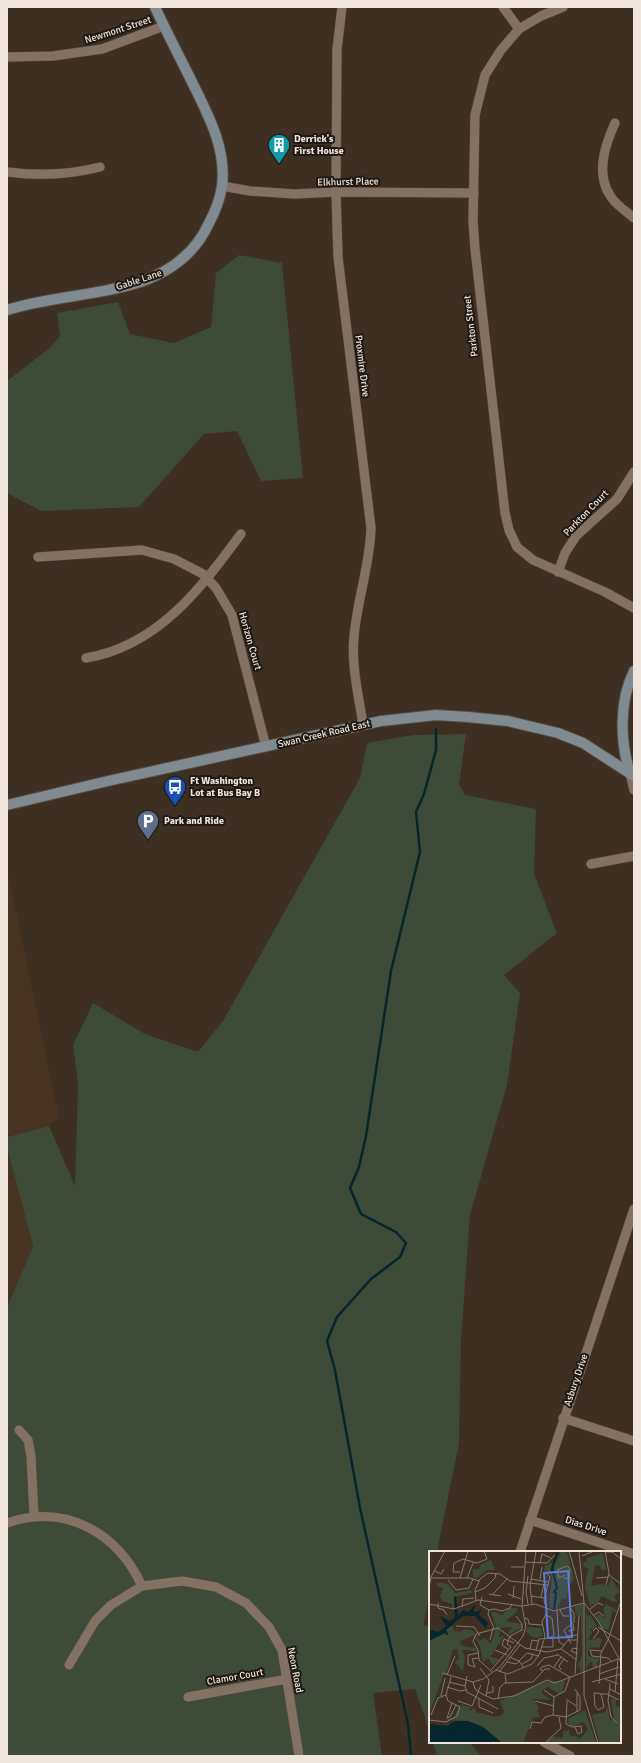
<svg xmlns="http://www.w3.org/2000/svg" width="641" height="1763" font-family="Signika,sans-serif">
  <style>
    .built { fill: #483423 }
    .green { fill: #3d4b38 }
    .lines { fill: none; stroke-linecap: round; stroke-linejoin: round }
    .stream { stroke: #04262c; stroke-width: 2.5 }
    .street-casing { stroke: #594d41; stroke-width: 10 }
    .secondary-casing { stroke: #594d41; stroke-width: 12 }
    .street { stroke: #837264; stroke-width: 9 }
    .secondary { stroke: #7f8b90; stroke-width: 10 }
    .labels { text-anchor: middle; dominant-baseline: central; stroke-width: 4; stroke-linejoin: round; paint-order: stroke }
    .street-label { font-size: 10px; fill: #efe5dd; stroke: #1f1813 }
    .poi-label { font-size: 10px; font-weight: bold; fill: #efe5dd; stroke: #1f1813; text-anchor: start }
    .inset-river { fill: none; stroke: #04262c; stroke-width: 2 }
    .inset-road { fill: none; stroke: #84786d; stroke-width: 1 }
    .view { fill: #5c7bda; fill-opacity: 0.15; stroke: #5c7bda; stroke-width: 2 }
    .inset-edge { fill: none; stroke: #efe5dd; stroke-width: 2 }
  </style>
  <rect width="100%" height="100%" fill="#3d2f22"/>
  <g class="built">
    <path d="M7 869 59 1117 49 1126 7 1137Z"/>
    <path d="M7 1148 33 1246 7 1308Z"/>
  </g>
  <g class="green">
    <path d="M239 255 282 263 303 478 261 481 237 431 204 434 139 507 41 511 7 493V381L51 347 60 336 57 313 118 302 130 334 174 343 211 327 216 273Z"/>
    <path d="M466 734 459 784 465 795 536 809 534 874 557 933 504 975 520 993 507 1085 470 1215 461 1340 459 1443 437 1552H430V1584L424 1625 430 1627V1732L415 1689 373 1693 382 1756H7V1308L33 1246 7 1148V1137L49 1126 75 1186 78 1084 73 1045 93 1003 145 1034 198 1052 223 1021 360 778 367 743 413 735Z"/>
    <path d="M433 1742H469L481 1756H437Z"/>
  </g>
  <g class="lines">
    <path class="stream" d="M411 1756 408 1724 360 1508 335 1370 327 1341 337 1317 371 1279 400 1257 406 1243 396 1232 361 1214 350 1188 359 1167 366 1136 391 971 420 852 416 812 424 794 436 750V729"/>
    <g class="street-casing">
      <g id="street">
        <path d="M342 7 337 49 336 192 338 257 371 528C370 565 357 600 354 637 351 666 359 697 363 725"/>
        <path d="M503 7 519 29"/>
        <path d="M563 7 541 16 519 29 501 50 485 75 475 115 473 221 475 249 505 513 509 530 517 547 533 560 605 592 634 608"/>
        <path d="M7 57 53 56 102 49 164 26"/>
        <path d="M615 123C605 145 595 174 611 197 617 206 626 211 634 218"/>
        <path d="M7 172C39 176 69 175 100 167"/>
        <path d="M222 186 250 191 295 194 336 192 474 193"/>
        <path d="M38 557 142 550 174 559 203 574 216 588 232 615 266 747"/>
        <path d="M558 572 565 553 576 536 617 499 634 472"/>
        <path d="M86 658C158 646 200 589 241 534"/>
        <path d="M630 773 634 790"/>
        <path d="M591 864 634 856"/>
        <path d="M563 1418 634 1441"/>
        <path d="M19 1430 28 1440 31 1456 34 1516"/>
        <path d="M530 1520 634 1554"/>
        <path d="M7 1523C65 1503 117 1532 142 1586"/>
        <path d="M520 1552 634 1209"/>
        <path d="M69 1665 95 1621 111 1605 142 1586 182 1581 216 1587 246 1603 269 1627 282 1650 299 1756"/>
        <path d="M188 1697 287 1679"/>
        <path d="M544 1742 570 1756"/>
      </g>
    </g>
    <g class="secondary-casing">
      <g id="secondary">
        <path d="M7 310C51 296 99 296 143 281 173 270 196 252 209 223 215 212 220 199 222 186 227 147 206 111 190 78 178 54 166 31 155 7"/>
        <path d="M630 773C620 742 619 701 634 671"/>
        <path d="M7 805 108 781 381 721 436 715 468 717 508 721 558 733 583 743 634 776"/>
      </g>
    </g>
    <use href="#street" class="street"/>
    <use href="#secondary" class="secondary"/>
  </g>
  <defs>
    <g id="building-pin" transform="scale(1.15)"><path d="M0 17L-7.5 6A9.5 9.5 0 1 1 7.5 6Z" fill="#0f9aa8" stroke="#1f1813"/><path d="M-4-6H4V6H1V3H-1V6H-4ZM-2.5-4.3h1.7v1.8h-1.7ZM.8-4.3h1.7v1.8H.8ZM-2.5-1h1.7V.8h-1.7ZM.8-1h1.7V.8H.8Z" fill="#fff"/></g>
    <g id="bus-pin" transform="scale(1.15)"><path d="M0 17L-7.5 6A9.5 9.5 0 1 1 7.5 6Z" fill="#1a4fb4" stroke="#1f1813"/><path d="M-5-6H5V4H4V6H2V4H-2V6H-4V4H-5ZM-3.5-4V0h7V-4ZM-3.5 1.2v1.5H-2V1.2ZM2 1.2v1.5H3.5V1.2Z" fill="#fff"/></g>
    <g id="parking-pin" transform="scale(1.15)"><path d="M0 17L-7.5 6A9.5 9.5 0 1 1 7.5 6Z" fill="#5c6f8a" stroke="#1f1813"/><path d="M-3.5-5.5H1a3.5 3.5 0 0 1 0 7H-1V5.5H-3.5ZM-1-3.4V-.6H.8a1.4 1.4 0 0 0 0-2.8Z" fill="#fff"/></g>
  </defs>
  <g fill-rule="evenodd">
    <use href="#building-pin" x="279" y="145"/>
    <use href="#bus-pin" x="175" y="787"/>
    <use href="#parking-pin" x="148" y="821"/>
  </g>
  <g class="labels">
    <g class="street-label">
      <text transform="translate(118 30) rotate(-18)">Newmont Street</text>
      <text transform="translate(348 182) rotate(-1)">Elkhurst Place</text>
      <text transform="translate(139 280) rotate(-18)">Gable Lane</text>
      <text transform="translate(471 326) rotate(-97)">Parkton Street</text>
      <text transform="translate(362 366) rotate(83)">Proxmire Drive</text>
      <text transform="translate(586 513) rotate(-46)">Parkton Court</text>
      <text transform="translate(250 641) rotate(74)">Horizon Court</text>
      <text transform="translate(324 734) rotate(-13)">Swan Creek Road East</text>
      <text transform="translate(576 1380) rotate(-71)">Asbury Drive</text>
      <text transform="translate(586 1526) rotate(18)">Dias Drive</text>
      <text transform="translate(295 1670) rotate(79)">Neon Road</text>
      <text transform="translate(235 1677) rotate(-10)">Clamor Court</text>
    </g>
    <g class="poi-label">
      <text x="294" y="139">Derrick's<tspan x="294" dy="12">First House</tspan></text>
      <text x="190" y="781">Ft Washington<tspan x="190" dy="12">Lot at Bus Bay B</tspan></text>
      <text x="164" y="821">Park and Ride</text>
    </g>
  </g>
  <g transform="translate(429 1551)">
    <rect width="192" height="192" fill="#3d2f22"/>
    <path d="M130 0H137L139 4 145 28 140 35 137 49 133 47 128 59 121 57 120 52 123 26 121 21 115 20 116 15 125 10 121 18 125 24V13L131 4ZM174 2 177 19H172L171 14 166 15 162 35 171 33 179 35 182 27 191 41 185 45 188 50 185 51 173 45 169 51 161 55 156 36 159 17 155 16 154 11H157L158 7ZM62 9 66 19H58L48 27 44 26V18H50L52 13ZM8 31 19 33 26 42 42 39 43 42 25 46 26 57 23 58V53L13 50 11 45 14 37 8 36ZM154 53V120L152 121 150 115 147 120 153 104 152 65H148L145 56ZM177 53 188 59 187 61 183 60 180 79 173 77 167 65 170 63 177 67 174 59ZM81 57H88V61L77 70 93 73V77L78 84 83 76 71 77 70 86 76 84 61 106 71 108 64 114 59 107 54 111 51 95 45 84 32 90 31 93 34 95 47 97 48 100 33 99 36 106 34 121 26 111 30 108 28 98 24 99 17 124 15 123 0 164V90L16 82 19 85 17 79 23 74 26 81 28 77V81L37 78 45 80 50 90 56 87 62 93 67 76 62 62 65 60 72 64ZM157 58 158 65 161 64 168 75 165 78 161 77 163 82 159 88 164 89 170 86 173 89 170 97 162 96 159 100V105L171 108 168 111V116L164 117 163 111 160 112 157 119ZM99 76 112 77 114 85 107 87 103 86 97 81ZM136 130 133 141 130 143 119 136 113 139V142L122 149 104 148 110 156 108 160 111 166 104 167 94 192H73L54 176 39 170 14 169 25 167 30 155 34 156 31 153 43 157 39 158 42 160 43 157 47 158V161L66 166 73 164 75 161 71 150 116 131ZM182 148H187V155L192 157V192H171L163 164 176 161 178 155 181 169H185ZM156 159 167 192H117L122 186 134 187V180H139L141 176 140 182 143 186 146 184 150 188 154 185 158 179H154H159L157 174 154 171 143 176 140 174 139 168Z" fill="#3d4b38"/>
    <path d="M27 45 29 65 34 59 39 61 47 53 44 60 48 61 52 58 50 64 59 71 57 78 46 65H34L17 79 20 85 16 82 0 90V78L9 81 17 75 11 65 21 70 26 66 25 46ZM26 170H39L54 176 73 192H0V173L19 175Z" fill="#04262c"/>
    <path class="inset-river" d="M125 59 127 42 125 41 128 37 123 17 129 0"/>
    <path class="inset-road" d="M140 0 153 45M150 0 155 52V145L169 192M176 0 180 22 177 34M176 1H183L192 8M153 5 165 0M96 11 118 12 126 4M111 12 113 3 122 7M82 16H95M6 20 12 23 15 18M31 21H24L25 12 34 8 48 12 58 8 55 0M136 24 130 27 128 19 138 15 141 18M180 24 192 33M99 25 97 41 99 53M2 27H41L50 30M31 27 39 0M38 27 44 12M134 27 140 28 141 18M167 27 180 26M102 28 119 31M111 28 113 16M19 29 27 39 40 37 44 28M0 38 2 26 16 0M46 41 56 37 66 27 67 22M60 43 72 45M79 43 92 48M63 44 78 28M102 45 115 47M53 46 51 54 60 59M112 46 115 33M84 47 85 35M47 50 46 39 51 28 59 22 71 23 81 30 119 34M9 52V57L15 59 18 64M155 52 169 70 192 111M0 53 25 58 49 49 92 55M103 53 101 35 107 0M93 55 97 76 94 85 71 116 54 128 44 131 46 138 53 143 64 148 85 145 118 129 126 132 189 108M93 55 106 53 125 60 155 52M33 56 34 48 45 47M93 56 97 0M141 56 145 62V71L135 79 142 93M161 58 169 52 174 54M60 59 65 58 73 60 81 57 83 53M60 59 59 63 65 77M131 59 134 65H140M128 60 130 91 135 94M165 64 170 61 175 65M96 67 99 68 100 73 113 74M27 75 45 76 51 85M169 76 192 90M139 80 145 79 144 73M137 85 149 84M164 88 170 80 167 77 164 80M61 89 64 77M112 96H124V86M101 98 103 89 109 90M132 98 148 109M66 99 78 104M80 99 73 94 75 88 85 92M107 99 110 88 121 87 125 84 123 67 117 64M173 100 161 99 163 105 179 107 183 111M128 103 139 111M149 103 142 100 144 97 149 98M80 106 90 110 95 117M49 107 43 108 46 116 39 114V104L49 102M78 111 87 113 98 102 110 105M93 113 102 108 104 103M108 115 115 107 129 104M125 116 132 106M171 116 172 102 179 89 192 50M51 117 60 129 57 145M62 119 82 96 78 93 81 85 93 79V73L87 65M67 119 79 123 103 113 110 104 116 86 113 71 118 61 115 49 121 26 116 21M132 119 130 115 135 108M114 120 111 118 113 116 120 114 141 126 136 140 125 146 124 164 137 166 151 159V146L146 138M63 121 50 109 49 99 44 90 47 83 69 77 96 97 118 101 132 98 139 89H149M70 121 91 94M13 122 44 131M146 123 150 65M170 123 190 116M18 124 26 105M38 125 36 135 38 141 69 158M176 128 189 133M20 131 36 135M163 131 192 123M76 132 104 131 116 118H121M181 132 179 150 182 166 188 172M170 133 171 116M18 136 31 140 37 139M181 138 192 144M115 139 125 146M186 141 189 108M58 142 64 141V135M172 143 175 156 169 159 166 155 165 142H168L172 143H178L190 149M12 145 16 127M50 148V156L64 162M69 148 71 136 77 131 76 123M137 148 147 155M29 150 43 155 52 134M106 150 125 155M138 150 137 173 143 176 152 175 153 181 149 183 146 176M23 152 18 167 21 166 27 154M148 161V142M2 164 9 147 17 144M0 169 17 171 28 165 31 156 19 150 17 144 22 126M101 178 103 171 112 172 116 166 124 164M116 192 132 177 130 166"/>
    <path class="view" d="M139 20 143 86 119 87 115 22Z"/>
    <rect width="192" height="192" class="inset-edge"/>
  </g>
  <rect width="641" height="1763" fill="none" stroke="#efe5dd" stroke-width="16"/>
</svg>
